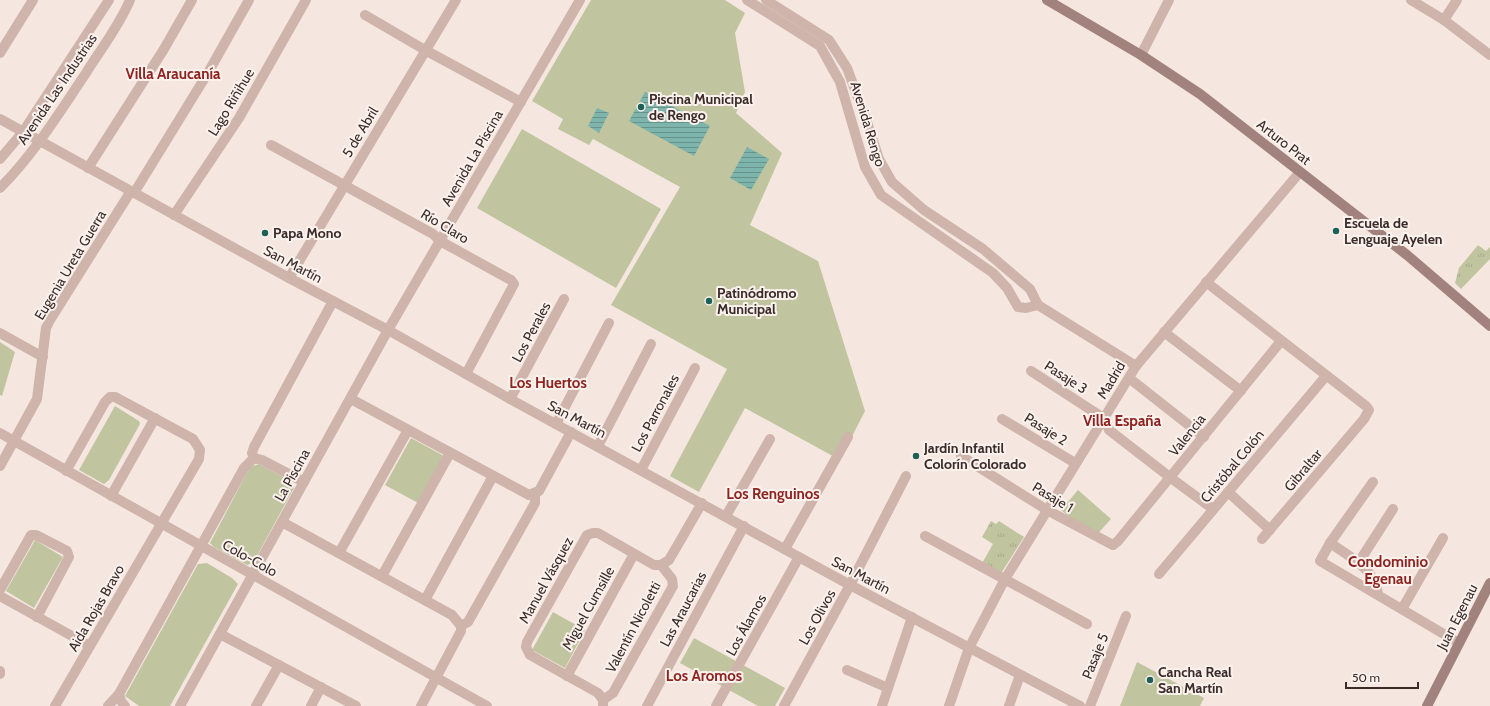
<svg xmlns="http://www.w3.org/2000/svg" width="1490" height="706" font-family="Cabin,sans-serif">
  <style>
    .grass { fill: url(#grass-tufts) }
    .park { fill: #c0c59f }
    .water { fill: url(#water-rules) }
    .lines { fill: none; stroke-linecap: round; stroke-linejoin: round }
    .minor { stroke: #ceb4ab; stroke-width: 10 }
    .tertiary { stroke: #ceb4ab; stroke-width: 10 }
    .secondary { stroke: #a2827c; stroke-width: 10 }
    .poi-dot { fill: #1d6057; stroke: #fbf2ee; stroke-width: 1.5 }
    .labels { text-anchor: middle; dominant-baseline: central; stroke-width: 4; stroke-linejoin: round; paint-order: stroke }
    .street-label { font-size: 14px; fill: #3b2c2a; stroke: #fbf2ee }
    .poi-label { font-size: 14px; font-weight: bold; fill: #3b2c2a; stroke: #fbf2ee; text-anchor: start }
    .neighbourhood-label { font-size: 15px; font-weight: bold; fill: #8f231f; stroke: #fbf2ee }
  </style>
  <defs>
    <pattern id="grass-tufts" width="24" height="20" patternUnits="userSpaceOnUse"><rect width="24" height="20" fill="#c0c59f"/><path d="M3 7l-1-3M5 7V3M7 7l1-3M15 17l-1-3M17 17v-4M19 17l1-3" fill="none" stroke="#a6a989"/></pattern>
    <pattern id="water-rules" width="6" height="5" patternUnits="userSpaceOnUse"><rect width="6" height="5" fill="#7db4ab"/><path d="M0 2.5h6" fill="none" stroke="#68938b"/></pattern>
  </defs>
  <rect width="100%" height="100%" fill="#f5e7e0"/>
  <g class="grass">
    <path d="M1478 245 1486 251 1490 247V259L1461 289 1455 283 1459 268Z"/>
    <path d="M991 521 996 524 999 521 1024 537 1000 575 981 565 993 544 982 537Z"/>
  </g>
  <g class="park">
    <path d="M591 0H725L745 13 735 33 745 92 736 113 782 153 750 225 818 261 865 411 840 460 745 408 699 492 670 476 727 369 611 305 680 187 593 139 589 145 558 129 563 119 532 101Z"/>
    <path d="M522 129 661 209 616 288 477 208Z"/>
    <path d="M0 342 15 352 2 396 0 395Z"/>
    <path d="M115 406 139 421 140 424 109 480 104 484 79 470Z"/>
    <path d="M411 438 444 456 418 503 385 485Z"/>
    <path d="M259 464 291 481 294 488 253 563 247 565 214 547 210 543 250 467Z"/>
    <path d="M1078 490 1111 519 1094 538 1061 510Z"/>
    <path d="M35 540 63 557 34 608 6 591Z"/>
    <path d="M207 563 232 578 238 584 170 706H139L125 696 198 564Z"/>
    <path d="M553 612 585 630 565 668 532 650Z"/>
    <path d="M694 638 785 688 775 706H758L680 663Z"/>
    <path d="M1137 662 1204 698 1200 706H1120Z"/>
  </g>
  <g class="water">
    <path d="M645 92 710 126 694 156 629 121Z"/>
    <path d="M597 108 609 113 599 133 588 126Z"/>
    <path d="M747 147 769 159 751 190 730 178Z"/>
  </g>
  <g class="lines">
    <g class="minor">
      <path d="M747 0 820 46 840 82 865 167 881 195 993 273 1007 288 1018 307 1026 308 1038 305"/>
      <path d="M766 0 829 40 847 68 867 122 879 159 892 182 924 210 983 249 1030 289 1038 305 1136 366"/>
      <path d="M1411 0 1444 20 1490 55"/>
      <path d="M365 15 425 50 521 102"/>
      <path d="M1444 20 1457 0"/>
      <path d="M0 53 33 0"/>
      <path d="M271 145 433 234 440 241 511 280 514 284 466 374"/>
      <path d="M0 159 23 132 109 0"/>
      <path d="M88 168 164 49 192 0"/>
      <path d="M0 188C34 154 59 113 86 73 101 49 119 26 130 0"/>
      <path d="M134 193 209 71 249 0"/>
      <path d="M174 215 239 118 306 0"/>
      <path d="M289 278 456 0"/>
      <path d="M1206 282 1366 406 1369 410 1364 419 1262 539"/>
      <path d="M1164 332 1241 391"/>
      <path d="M0 333 43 357"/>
      <path d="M1031 371 1105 419 1109 430 1171 478 1213 509"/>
      <path d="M1129 378 1204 437"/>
      <path d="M351 399 529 495 539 491 571 432"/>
      <path d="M510 399 564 299"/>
      <path d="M1002 419 1075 463"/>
      <path d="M556 424 609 323"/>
      <path d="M0 433 487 706"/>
      <path d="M598 446 651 344"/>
      <path d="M961 456 1047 510 1113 545 1118 541 1281 341"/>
      <path d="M254 458 252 453 254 447 333 301"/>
      <path d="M254 458 262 460 304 482"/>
      <path d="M0 466 37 399 46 328 50 320 131 191"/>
      <path d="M641 470 695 368"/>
      <path d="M1373 482 1330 543 1320 561 1459 643"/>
      <path d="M1228 492 1270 530"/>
      <path d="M111 496 155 418"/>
      <path d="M726 516 770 439"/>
      <path d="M282 522 452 615 461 626"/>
      <path d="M925 536 1087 624"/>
      <path d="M1330 543C1349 556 1376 570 1378 594"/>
      <path d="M785 549 848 437"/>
      <path d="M339 553 408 430"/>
      <path d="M1359 562 1393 509"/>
      <path d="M1159 574 1326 376"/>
      <path d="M382 576 450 453"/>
      <path d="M0 590 31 535H36L67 551 69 557 37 617"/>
      <path d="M0 596 90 646"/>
      <path d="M425 600 493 476"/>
      <path d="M1402 609 1443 538"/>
      <path d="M461 626 468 622 535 503V494"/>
      <path d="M220 634 356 706"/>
      <path d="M847 670 888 688"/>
      <path d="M0 671V674"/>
      <path d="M567 676 634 554"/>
      <path d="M119 694 121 701 125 706"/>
      <path d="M603 700 613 693 673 586 672 579 661 565"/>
      <path d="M55 706 199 459 200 450 193 439 115 397H110L105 402 66 471"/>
      <path d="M108 706 119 694 244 468 254 458"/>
      <path d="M180 706 388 330"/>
      <path d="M256 706 279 665"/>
      <path d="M311 706 321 687"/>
      <path d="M421 706 461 631V626"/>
      <path d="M603 706V700L598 693 530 655 526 647 527 642 587 535 593 533H598L654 565H661L669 560 702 503"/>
      <path d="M647 706 744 526"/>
      <path d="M716 706 799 557"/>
      <path d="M784 706 850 585 906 476"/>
      <path d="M882 706 912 617"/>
      <path d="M949 706 969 648 1005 579 1136 366 1300 172"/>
      <path d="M1009 706 1020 675"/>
      <path d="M1090 706 1126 616"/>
    </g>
    <g class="tertiary">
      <path d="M1141 55 1169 0"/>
      <path d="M0 119 289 278 388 330 510 399 850 585 1080 706"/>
      <path d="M388 330 580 0"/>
    </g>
    <g class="secondary">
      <path d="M1047 0 1141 55 1200 94 1407 255 1490 326"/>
      <path d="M1427 706 1490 583"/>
    </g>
  </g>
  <g class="poi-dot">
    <circle cx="641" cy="107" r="4"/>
    <circle cx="1336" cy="231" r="4"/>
    <circle cx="265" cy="233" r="4"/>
    <circle cx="709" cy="301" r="4"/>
    <circle cx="916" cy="456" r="4"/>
    <circle cx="1150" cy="680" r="4"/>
  </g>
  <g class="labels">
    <g class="street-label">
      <text transform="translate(57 89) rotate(-56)">Avenida Las Industrias</text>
      <text transform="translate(231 102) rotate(-59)">Lago Riñihue</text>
      <text transform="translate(868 124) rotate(73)">Avenida Rengo</text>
      <text transform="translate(360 132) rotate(-59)">5 de Abril</text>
      <text transform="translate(1284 142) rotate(38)">Arturo Prat</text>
      <text transform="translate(472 158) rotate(-60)">Avenida La Piscina</text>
      <text transform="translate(445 226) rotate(31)">Río Claro</text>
      <text transform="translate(293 264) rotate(28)">San Martín</text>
      <text transform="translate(70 265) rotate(-59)">Eugenia Ureta Guerra</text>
      <text transform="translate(531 332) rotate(-62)">Los Perales</text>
      <text transform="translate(1066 377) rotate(33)">Pasaje 3</text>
      <text transform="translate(1111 380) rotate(-59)">Madrid</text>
      <text transform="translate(655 413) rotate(-62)">Los Parronales</text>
      <text transform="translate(577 419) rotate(28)">San Martín</text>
      <text transform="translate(1046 429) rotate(32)">Pasaje 2</text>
      <text transform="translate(1187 435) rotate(-51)">Valencia</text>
      <text transform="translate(1232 466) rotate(-50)">Cristóbal Colón</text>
      <text transform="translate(1303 470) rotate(-50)">Gibraltar</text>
      <text transform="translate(292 475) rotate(-61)">La Piscina</text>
      <text transform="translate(1053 497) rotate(31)">Pasaje 1</text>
      <text transform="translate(250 558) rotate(29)">Colo-Colo</text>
      <text transform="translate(861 575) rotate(28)">San Martín</text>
      <text transform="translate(546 580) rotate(-61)">Manuel Vásquez</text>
      <text transform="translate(96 608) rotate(-60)">Aida Rojas Bravo</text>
      <text transform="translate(588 608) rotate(-61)">Miguel Cumsille</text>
      <text transform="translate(683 609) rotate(-62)">Las Araucarias</text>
      <text transform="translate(817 617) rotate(-61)">Los Olivos</text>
      <text transform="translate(1457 617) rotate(-63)">Juan Egenau</text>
      <text transform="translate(746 625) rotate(-61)">Los Álamos</text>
      <text transform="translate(633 627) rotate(-62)">Valentín Nicoletti</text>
      <text transform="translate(1095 656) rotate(-68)">Pasaje 5</text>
    </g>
    <g class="poi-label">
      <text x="649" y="99">Piscina Municipal<tspan x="649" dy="16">de Rengo</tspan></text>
      <text x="1344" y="223">Escuela de<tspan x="1344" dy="16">Lenguaje Ayelen</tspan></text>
      <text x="273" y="233">Papa Mono</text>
      <text x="717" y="293">Patinódromo<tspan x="717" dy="16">Municipal</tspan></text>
      <text x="924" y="448">Jardín Infantil<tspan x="924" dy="16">Colorín Colorado</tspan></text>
      <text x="1158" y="672">Cancha Real<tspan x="1158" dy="16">San Martín</tspan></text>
    </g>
    <g class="neighbourhood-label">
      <text x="173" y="74">Villa Araucanía</text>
      <text x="548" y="383">Los Huertos</text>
      <text x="1122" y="421">Villa España</text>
      <text x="773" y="494">Los Renguinos</text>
      <text x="1388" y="562">Condominio<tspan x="1388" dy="17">Egenau</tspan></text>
      <text x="704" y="676">Los Aromos</text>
    </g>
  </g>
  <path d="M1346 682v6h72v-6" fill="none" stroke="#3b2c2a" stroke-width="2"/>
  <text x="1352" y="682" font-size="12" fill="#3b2c2a" stroke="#fbf2ee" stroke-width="3" paint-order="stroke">50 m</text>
</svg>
